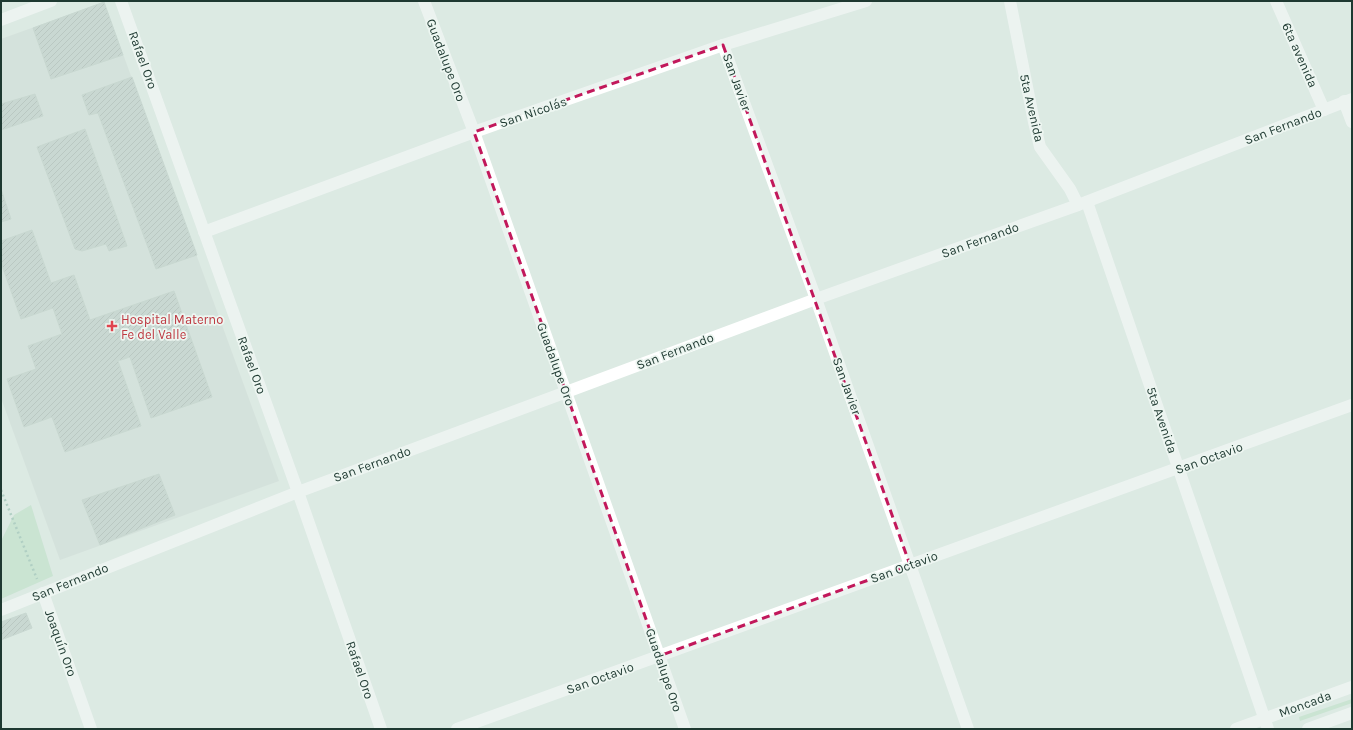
<svg xmlns="http://www.w3.org/2000/svg" width="1353" height="730" font-family="Karla,sans-serif">
  <style>
    .built { fill: #cbd9d2 }
    .grass { fill: #b3ddbd }
    .building { fill: url(#building-hatch); stroke: #afc3ba }
    .lines { fill: none; stroke-linecap: round; stroke-linejoin: round }
    .path { stroke: #7baf9c; stroke-width: 2.5; stroke-dasharray: 2 3; stroke-linecap: butt }
    .minor { stroke: #fff; stroke-width: 12 }
    .tertiary { stroke: #fff; stroke-width: 12 }
    .marked { fill: none; stroke: #c2185b; stroke-width: 3; stroke-dasharray: 8 5; stroke-linejoin: round }
    .health-dot { fill: #e0444e; stroke: #edf6f1; stroke-width: 1.5 }
    .labels { text-anchor: middle; dominant-baseline: central; stroke-width: 3.5; stroke-linejoin: round; paint-order: stroke }
    .street-label { font-size: 13px; fill: #1e3931; stroke: #edf6f1 }
    .health-label { font-size: 13px; fill: #be3a42; stroke: #edf6f1; text-anchor: start }
  </style>
  <defs>
    <pattern id="building-hatch" width="6" height="6" patternUnits="userSpaceOnUse"><rect width="6" height="6" fill="#b2c4bc"/><path d="M-1 1l2-2M0 6l6-6M5 7l2-2" fill="none" stroke="#90a099"/></pattern>
  </defs>
  <rect width="100%" height="100%" fill="#dceae3"/>
  <path class="built" d="M104 2 279 481 60 560 1 398V39Z"/>
  <g class="grass">
    <path d="M31 505 53 576 1 599V541L14 515Z"/>
    <path d="M1352 699V703L1300 721 1299 717Z"/>
  </g>
  <g class="building">
    <path d="M104 2 123 55 51 79 33 28Z"/>
    <path d="M132 77 197 255 156 269 98 113 89 115 82 95Z"/>
    <path d="M35 94 43 116 1 130V104Z"/>
    <path d="M85 129 127 246 109 251 106 244 82 251 75 249 37 147Z"/>
    <path d="M1 189 11 219 1 222Z"/>
    <path d="M32 230 51 283 74 275 90 320 174 291 212 397 151 418 130 357 118 361 141 426 65 452 52 417 24 427 7 379 36 369 28 346 62 334 53 308 21 319 1 263V241Z"/>
    <path d="M159 474 175 515 100 545 82 500Z"/>
    <path d="M26 613 32 628 1 640V622Z"/>
  </g>
  <g class="lines">
    <path class="path" d="M1 490 37 579"/>
    <g class="minor">
      <path d="M121 1 298 492 381 729"/>
      <path d="M424 1 474 132 685 729"/>
      <path d="M1010 1 1034 122 1040 147 1070 189 1078 205"/>
      <path d="M1276 1 1324 110"/>
      <path d="M1 20 51 1"/>
      <path d="M723 45 816 299 968 729"/>
      <path d="M1344 101 1352 122"/>
      <path d="M1087 202 1268 729"/>
      <path d="M204 232 474 132 723 45 866 1"/>
      <path d="M43 593 91 729"/>
      <path d="M1 610 298 492 816 299 1078 205 1352 99"/>
      <path d="M457 729 1352 405"/>
    </g>
    <g class="tertiary">
      <path d="M1236 729 1352 687"/>
      <path d="M1308 729 1352 713"/>
    </g>
  </g>
  <path d="M0 0H1353V730H0ZM723 45 910 565 659 656 474 132Z" fill="#dceae3" fill-opacity=".55" fill-rule="evenodd"/>
  <path class="marked" d="M723 45 910 565 659 656 474 132Z"/>
  <path class="health-dot" d="M110 320h4v4h4v4h-4v4h-4v-4h-4v-4h4z"/>
  <g class="labels">
    <g class="street-label">
      <text transform="translate(1300 55) rotate(66)">6ta avenida</text>
      <text transform="translate(143 60) rotate(70)">Rafael Oro</text>
      <text transform="translate(446 60) rotate(69)">Guadalupe Oro</text>
      <text transform="translate(737 82) rotate(70)">San Javier</text>
      <text transform="translate(1032 108) rotate(77)">5ta Avenida</text>
      <text transform="translate(533 112) rotate(-19)">San Nicolás</text>
      <text transform="translate(1283 126) rotate(-21)">San Fernando</text>
      <text transform="translate(980 240) rotate(-20)">San Fernando</text>
      <text transform="translate(675 351) rotate(-21)">San Fernando</text>
      <text transform="translate(556 364) rotate(70)">Guadalupe Oro</text>
      <text transform="translate(252 365) rotate(70)">Rafael Oro</text>
      <text transform="translate(847 386) rotate(70)">San Javier</text>
      <text transform="translate(1162 420) rotate(71)">5ta Avenida</text>
      <text transform="translate(1209 458) rotate(-20)">San Octavio</text>
      <text transform="translate(372 464) rotate(-20)">San Fernando</text>
      <text transform="translate(904 567) rotate(-20)">San Octavio</text>
      <text transform="translate(70 582) rotate(-22)">San Fernando</text>
      <text transform="translate(61 643) rotate(70)">Joaquín Oro</text>
      <text transform="translate(360 670) rotate(71)">Rafael Oro</text>
      <text transform="translate(664 670) rotate(71)">Guadalupe Oro</text>
      <text transform="translate(600 678) rotate(-20)">San Octavio</text>
      <text transform="translate(1305 704) rotate(-20)">Moncada</text>
    </g>
    <g class="health-label">
      <text x="121" y="319">Hospital Materno<tspan x="121" dy="15">Fe del Valle</tspan></text>
    </g>
  </g>
  <rect width="1353" height="730" fill="none" stroke="#1e3931" stroke-width="4"/>
</svg>
